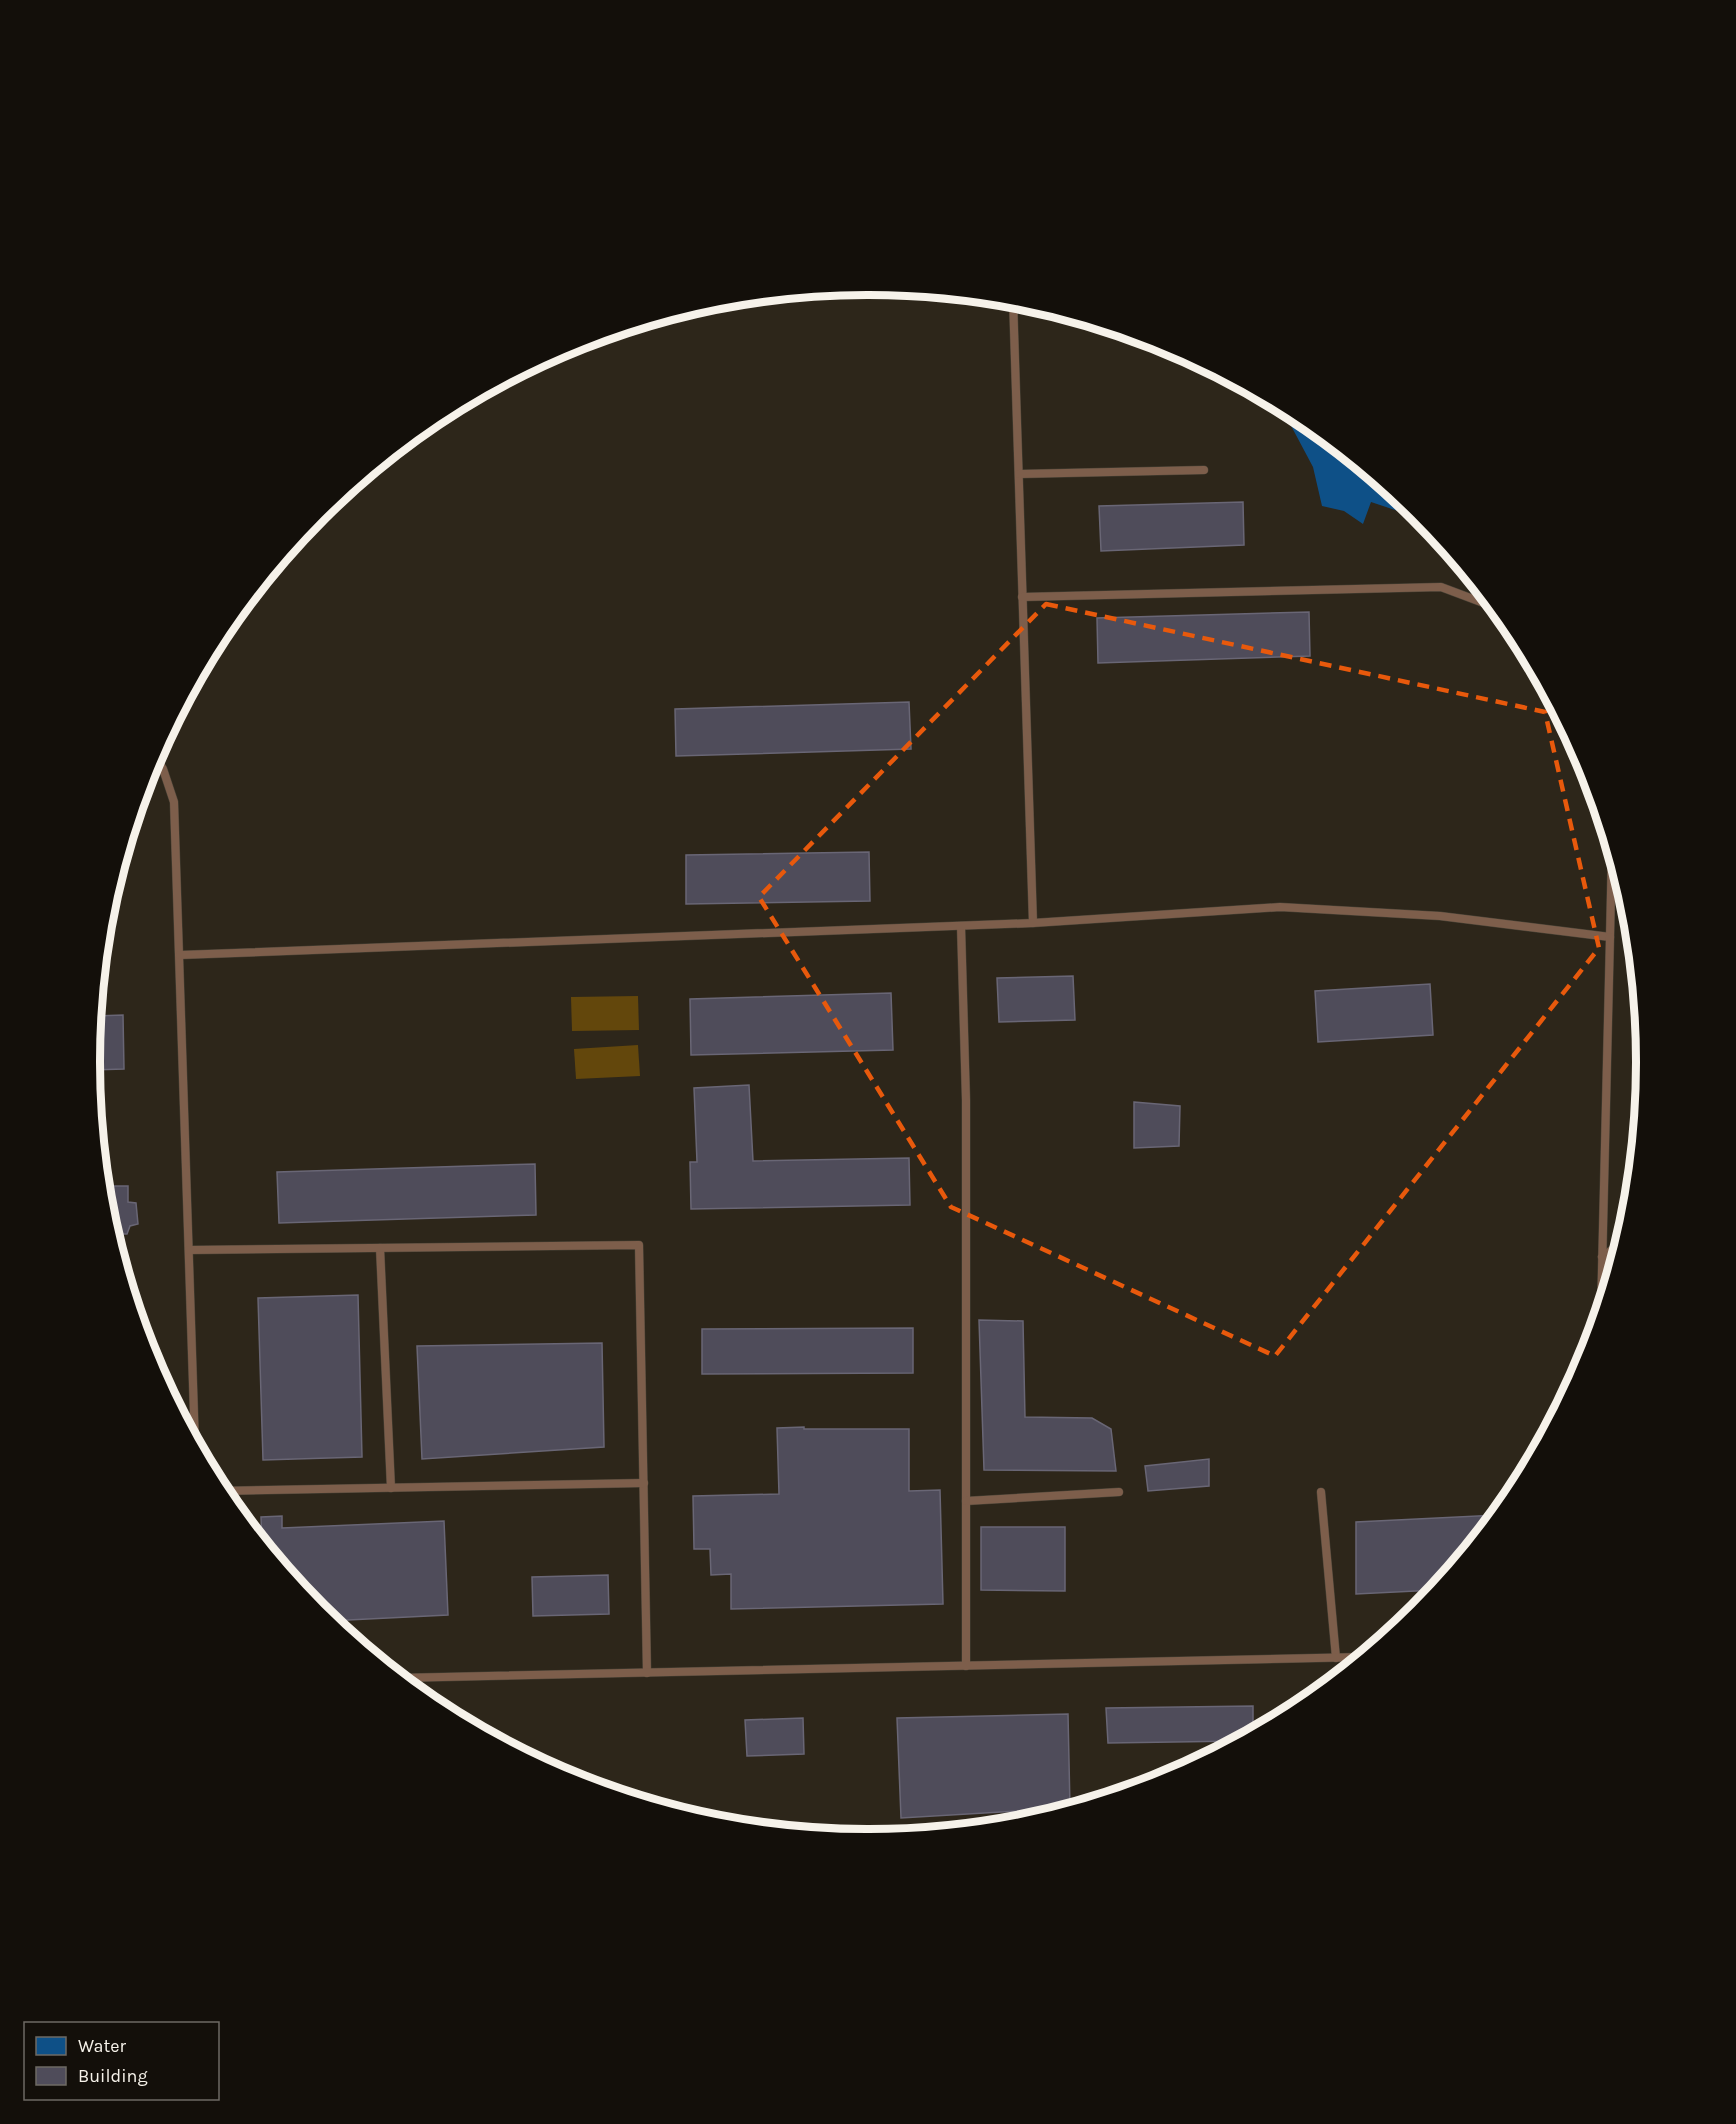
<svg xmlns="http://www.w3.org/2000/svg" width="1736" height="2124" font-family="Karla,sans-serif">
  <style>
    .green { fill: #63470c }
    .water { fill: #0e5087 }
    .building { fill: #4f4c5a; stroke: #696675; stroke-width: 1.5 }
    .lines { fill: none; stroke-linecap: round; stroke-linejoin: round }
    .lane-casing { stroke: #494337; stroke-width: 9 }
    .lane { stroke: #7d5e4b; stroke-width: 8 }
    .marked { fill: none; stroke: #e8590c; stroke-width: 4.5; stroke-dasharray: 12 8; stroke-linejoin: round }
    .rim { fill: none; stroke: #f6f2ea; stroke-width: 8 }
  </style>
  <rect width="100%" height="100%" fill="#2d261a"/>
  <g class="green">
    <path d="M638 996 639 1030 572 1031 571 997Z"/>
    <path d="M638 1045 640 1076 576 1079 574 1049Z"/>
  </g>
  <path class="water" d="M1291 410 1301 415 1418 512 1425 520 1371 502 1363 524 1344 511 1322 506 1313 467 1288 420Z"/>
  <g class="building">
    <path d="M1243 502 1244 545 1101 551 1099 506Z"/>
    <path d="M1309 612 1310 656 1098 663 1097 618Z"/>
    <path d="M909 702 911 749 676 756 675 709Z"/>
    <path d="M869 852 870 901 686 904V855Z"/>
    <path d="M1073 976 1075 1020 999 1022 997 978Z"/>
    <path d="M1430 984 1433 1035 1318 1042 1315 991Z"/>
    <path d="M891 993 893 1050 691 1055 690 999Z"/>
    <path d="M123 1015 124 1069 91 1070 95 1016Z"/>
    <path d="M749 1085 753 1161 909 1158 910 1205 691 1209 690 1162H697L694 1088Z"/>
    <path d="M1134 1102 1180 1106 1179 1146 1134 1148Z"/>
    <path d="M535 1164 536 1215 279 1223 277 1172Z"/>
    <path d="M102 1186H128V1202L136 1203 138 1224 130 1226 127 1234H111L105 1213Z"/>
    <path d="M358 1295 362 1457 263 1460 258 1298Z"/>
    <path d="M979 1320 1023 1321 1025 1417 1092 1418 1111 1429 1116 1471 984 1470Z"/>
    <path d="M913 1328V1373L702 1374V1329Z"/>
    <path d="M602 1343 604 1447 422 1459 417 1346Z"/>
    <path d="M804 1427V1429H909V1491L940 1490 943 1604 731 1609V1574L711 1575 710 1549H694L693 1496 779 1494 777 1428Z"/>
    <path d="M1209 1459V1486L1148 1491 1145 1466Z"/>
    <path d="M1497 1515 1436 1590 1356 1594V1522Z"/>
    <path d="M282 1516V1528L444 1521 448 1615 328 1621 318 1612 262 1544 261 1517Z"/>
    <path d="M981 1527H1065V1591L981 1590Z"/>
    <path d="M608 1575 609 1614 533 1616 532 1577Z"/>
    <path d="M1253 1706V1734L1240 1741 1108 1743 1106 1708Z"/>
    <path d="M1068 1714 1070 1808 901 1818 897 1718Z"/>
    <path d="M803 1718 804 1754 747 1756 745 1720Z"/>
  </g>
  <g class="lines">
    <g class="lane-casing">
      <g id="lane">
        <path d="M1013 298 1033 923"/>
        <path d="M1019 474 1204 470"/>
        <path d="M1022 597 1441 587 1497 608"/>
        <path d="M154 755 163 769 174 802 195 1445"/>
        <path d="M961 926 966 1100V1666"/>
        <path d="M180 955 1033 923 1280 907 1440 916 1610 937 1612 848"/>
        <path d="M380 1248 391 1488"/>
        <path d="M189 1250 639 1245 647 1673"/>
        <path d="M1602 1257 1623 1242"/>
        <path d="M1601 1312 1610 937"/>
        <path d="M219 1491 644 1483"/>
        <path d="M1321 1492 1336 1658"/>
        <path d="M966 1501 1119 1492"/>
        <path d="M398 1678 1363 1657"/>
      </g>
    </g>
    <use href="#lane" class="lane"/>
  </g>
  <path class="marked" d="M1046 604 1545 712 1599 948 1275 1356 951 1207 759 897Z"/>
  <path d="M0 0H1736V2124H0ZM867 295H869A767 767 0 0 1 1636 1062V1062A767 767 0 0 1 869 1829H867A767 767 0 0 1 100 1062V1062A767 767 0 0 1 867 295Z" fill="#130f0a" fill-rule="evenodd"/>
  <path class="rim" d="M867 295H869A767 767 0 0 1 1636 1062V1062A767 767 0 0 1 869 1829H867A767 767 0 0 1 100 1062V1062A767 767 0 0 1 867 295Z"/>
  <rect x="24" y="2022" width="195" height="78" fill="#130f0a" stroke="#6e6a64" stroke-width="1.5"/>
  <rect x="36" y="2037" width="30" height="18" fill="#0e5087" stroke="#6e6a64" stroke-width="1.5"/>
  <text x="78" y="2052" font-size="18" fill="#f6f2ea">Water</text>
  <rect x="36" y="2067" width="30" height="18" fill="#4f4c5a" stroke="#6e6a64" stroke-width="1.5"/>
  <text x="78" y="2082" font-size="18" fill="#f6f2ea">Building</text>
</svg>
